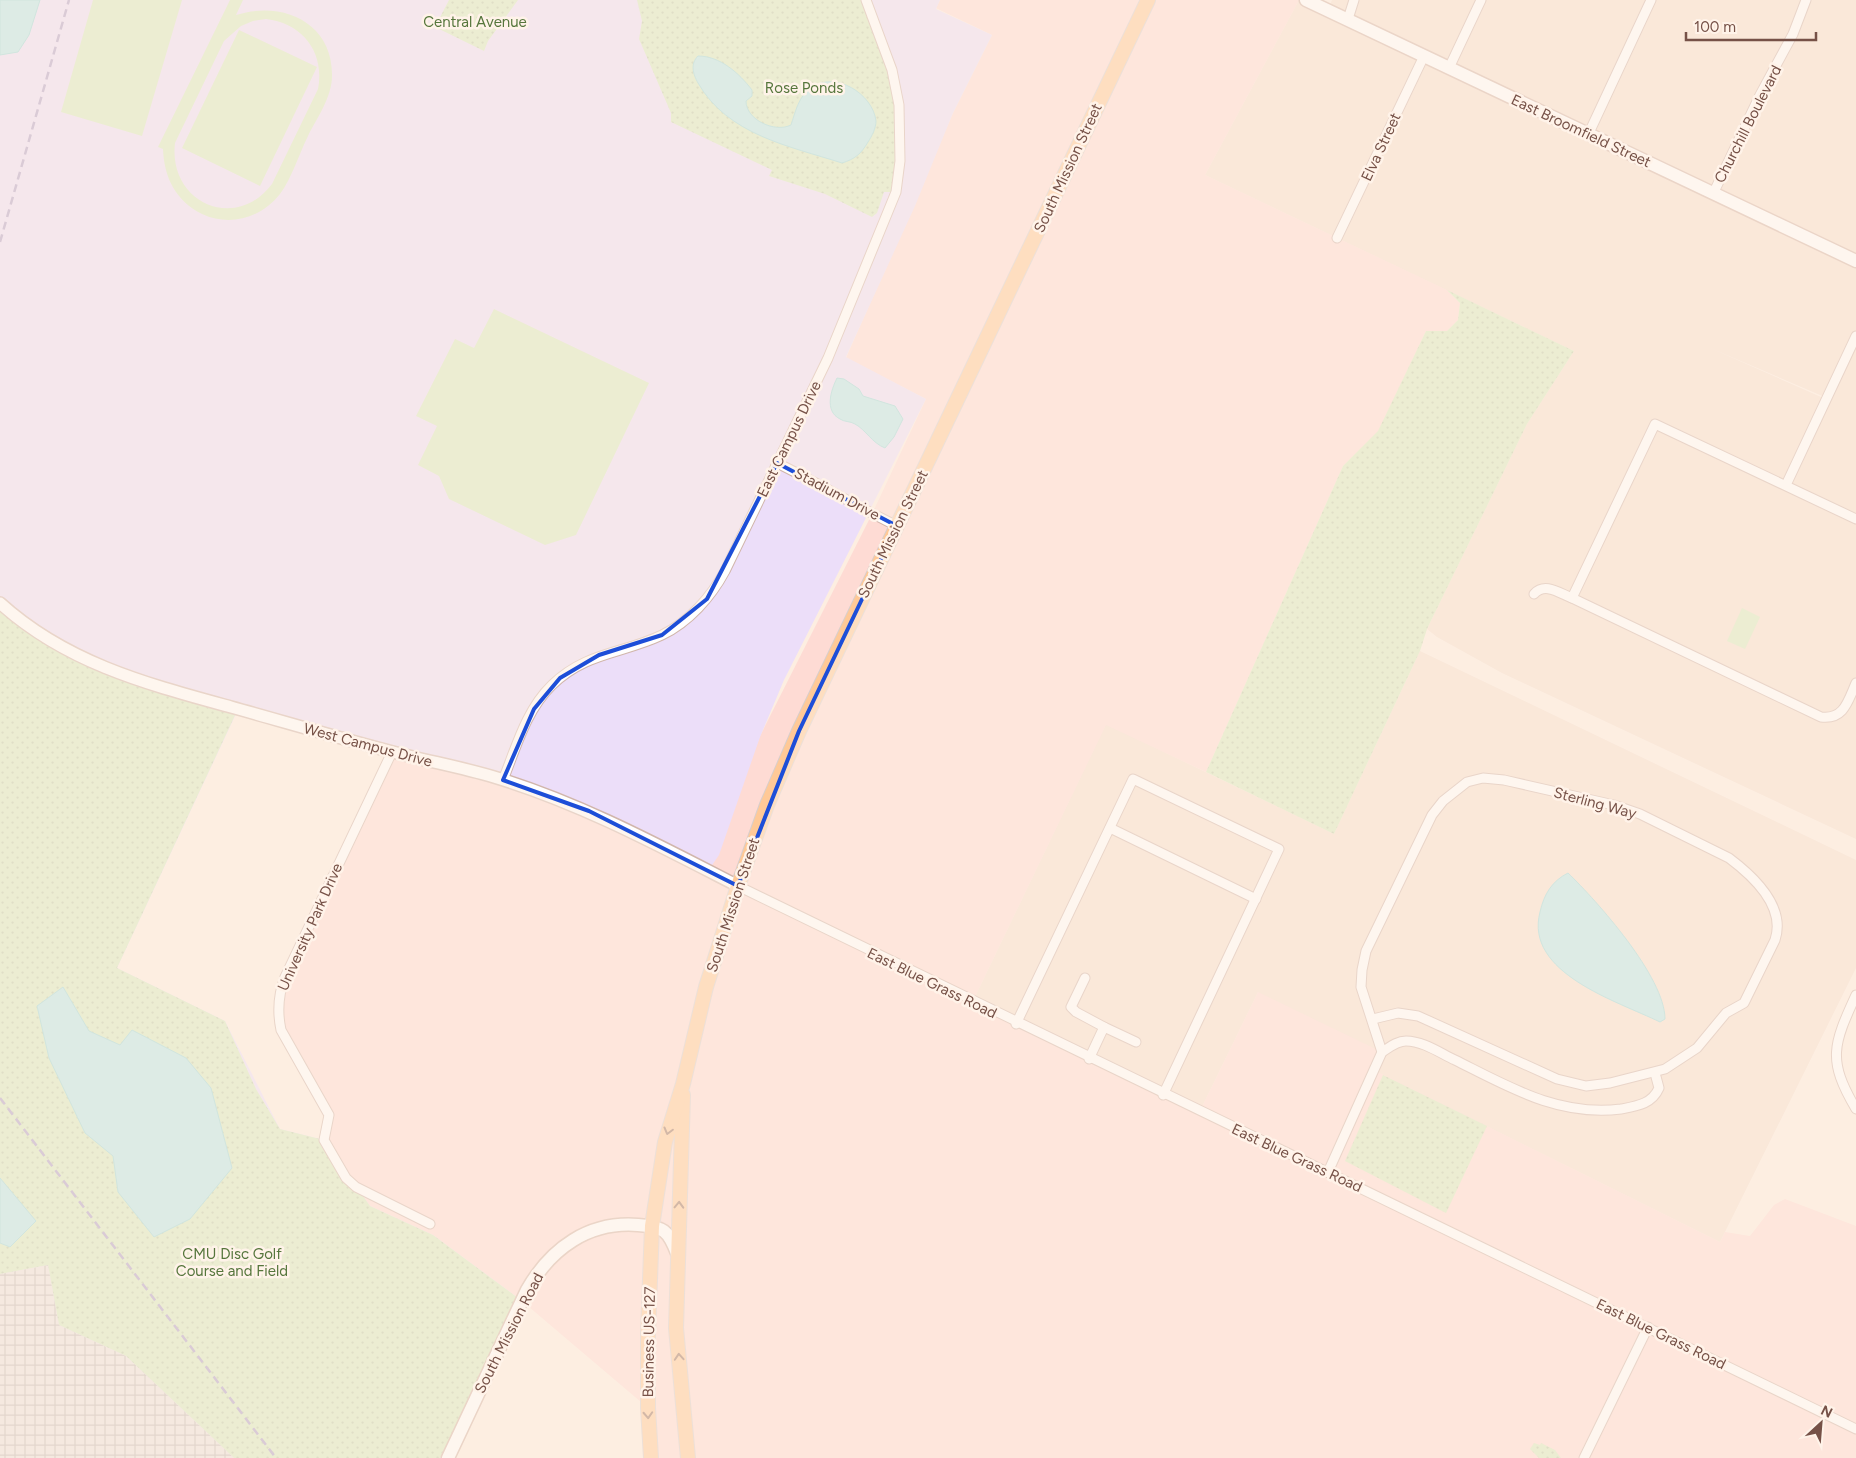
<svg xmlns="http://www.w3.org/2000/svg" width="1856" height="1458" font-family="Figtree,sans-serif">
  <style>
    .residential { fill: #f5dfcf }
    .commercial { fill: #fedbd4 }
    .industrial { fill: url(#industrial-grid) }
    .education { fill: #ecdef9 }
    .grass { fill: url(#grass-dots) }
    .garden { fill: #d7ebbf; fill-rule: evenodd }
    .water { fill: #b5e7e8; stroke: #9bd9da }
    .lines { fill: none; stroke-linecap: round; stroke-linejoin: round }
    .minor-casing { stroke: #d1b6ab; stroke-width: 11 }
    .tertiary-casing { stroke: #d1b6ab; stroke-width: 14 }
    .secondary-casing { stroke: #d4b5a7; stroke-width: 15 }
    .primary-casing { stroke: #d9cecb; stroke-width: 16 }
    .minor { stroke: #fff; stroke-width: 9 }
    .tertiary { stroke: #fff; stroke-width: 11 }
    .secondary { stroke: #fff; stroke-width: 12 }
    .primary { stroke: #ffc997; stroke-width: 14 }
    .rail { stroke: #afa0c7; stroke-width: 2.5; stroke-dasharray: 8 5; stroke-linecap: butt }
    .oneway { stroke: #9f755f }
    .marked { fill: none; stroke: #1d4ed8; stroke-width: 4; stroke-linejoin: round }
    .labels { text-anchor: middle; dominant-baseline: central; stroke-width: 5; stroke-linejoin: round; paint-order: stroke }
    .park-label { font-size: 15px; fill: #56763c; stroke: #fff3e9 }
    .street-label { font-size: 15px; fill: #765147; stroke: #fff3e9 }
  </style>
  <defs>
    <pattern id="industrial-grid" width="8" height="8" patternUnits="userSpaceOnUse" patternTransform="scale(1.25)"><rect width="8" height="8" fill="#ece2dd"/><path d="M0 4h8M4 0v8" fill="none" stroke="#c4bab5"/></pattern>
    <pattern id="grass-dots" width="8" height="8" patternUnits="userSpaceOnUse" patternTransform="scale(1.25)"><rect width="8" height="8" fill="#d7ebbf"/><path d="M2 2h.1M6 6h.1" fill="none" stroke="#bccba6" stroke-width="1.8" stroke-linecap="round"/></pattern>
  </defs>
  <rect width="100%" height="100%" fill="#fdeee1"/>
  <g class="residential">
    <path d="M1299 0H1306L1328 10 1332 0H1856V343L1827 398 1708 347 1830 401 1856 348V839L1502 673 1437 637 1427 629 1527 424 1574 351 1205 175Z"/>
    <path d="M1420 651 1856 860V968L1720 1242 1373 1070 1258 992 1199 1113 972 1003 1106 724 1334 834Z"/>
  </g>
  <path class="commercial" d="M940 0H1299L1205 175 1447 290 1460 303 1458 320 1447 331H1426L1378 432 1343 466 1206 772 1106 725 972 1003 1199 1113 1258 992 1382 1052 1374 1070 1720 1242 1725 1232 1750 1236 1774 1205 1785 1199 1856 1226V1458H655L648 1408 522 1301 433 1235 370 1206 346 1178 324 1140 329 1115 281 1030 278 1003 392 752 739 793 760 736 872 514 926 399 846 358 953 113 992 35 936 8Z"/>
  <path class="industrial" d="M89 1258 240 1458H0V1261Z"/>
  <path class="education" d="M0 0H940L936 9 992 35 953 113 915 206 846 357 926 399 784 680 760 737 719 855 708 871 574 805 238 710 117 968 225 1021 280 1129 324 1140 370 1206 433 1235 522 1301 448 1458H234L126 1356 59 1325 48 1265 0 1274Z"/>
  <g class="grass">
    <path d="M449 0H518L488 41 484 51 435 27Z"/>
    <path d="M637 0H866L896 89V192H884L877 213 872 217 825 194 769 176 772 170 671 122V113L639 39 642 21Z"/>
    <path d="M1447 290 1574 351 1527 424 1427 629 1420 651 1334 834 1206 772 1343 466 1378 431 1426 331H1447L1458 320 1460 303Z"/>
    <path d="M0 598 45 637 120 674 238 709 117 968 225 1021 256 1089 280 1129 324 1140 370 1206 433 1235 522 1301 440 1458H234L126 1356 59 1325 48 1265 0 1274Z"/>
    <path d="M1383 1075 1487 1126 1446 1213 1345 1161Z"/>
    <path d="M1534 1443 1540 1445 1541 1443 1555 1450 1561 1458H1539L1530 1449Z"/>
  </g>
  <g class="garden">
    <path d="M93 0H182L142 136 61 112Z"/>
    <path d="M230 0H243L236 15C283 0 333 23 332 76 332 97 317 118 308 136 299 154 292 178 280 194 261 218 230 227 202 214 176 201 164 178 163 149L158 147ZM266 19C303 23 325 53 318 89L272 184C235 233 168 202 175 143L224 41 241 26 253 21Z"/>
    <path d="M239 30 317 67 260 186 182 148Z"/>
    <path d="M494 309 649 383 576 535 545 545 449 499 439 476 418 465 437 426 416 416 455 339 474 348Z"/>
    <path d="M1742 608 1760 617 1745 649 1727 641Z"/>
  </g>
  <g class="water">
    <path d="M0 0H40L29 35 18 52 0 55Z"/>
    <path d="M698 56C720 56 739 73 752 90V96L746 101C746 120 775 133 791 125 795 113 799 95 811 88 835 70 873 94 876 121 876 128 872 136 868 142 861 154 855 159 842 163 789 146 728 135 698 83 693 74 690 64 698 56Z"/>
    <path d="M837 378 844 379 859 389 863 396 895 406 903 419 894 437 885 448C872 443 866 430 855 424 850 421 844 422 840 419 824 411 831 390 837 378Z"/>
    <path d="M1568 873C1597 901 1665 977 1665 1019L1660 1022C1617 1001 1524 973 1540 912 1544 894 1552 881 1568 873Z"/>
    <path d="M63 987 89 1031 120 1045 132 1030 186 1058 211 1088 232 1168 190 1219 154 1237 118 1192 113 1156 85 1133 49 1058 37 1006Z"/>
    <path d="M0 1178 36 1221 10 1247 0 1243Z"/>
  </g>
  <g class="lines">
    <g class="minor-casing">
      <g id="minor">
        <path d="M1348 19 1354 0"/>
        <path d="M1449 68 1481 0"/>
        <path d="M1588 135 1651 0"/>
        <path d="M1713 194 1760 95 1793 34 1806 0"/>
        <path d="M1337 238 1424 56"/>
        <path d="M777 463C818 483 856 506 897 526"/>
        <path d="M1786 485 1856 336"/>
        <path d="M1534 594C1545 582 1559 593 1572 598L1821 717C1844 720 1848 701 1856 683"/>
        <path d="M1572 598 1655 424 1856 519"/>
        <path d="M392 752 285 977C278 995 277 1011 281 1030L329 1115 324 1140 346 1178 356 1187 430 1224"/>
        <path d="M503 780C516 748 526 710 552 685 586 652 622 654 662 635 689 622 711 597 725 571L828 358 896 192 900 161 899 105 892 70 866 0"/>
        <path d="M1110 828 1256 899"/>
        <path d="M738 886C1109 1070 1483 1248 1856 1429"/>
        <path d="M1085 978 1071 1007 1076 1012 1104 1027"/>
        <path d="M1856 995C1833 1045 1827 1060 1856 1109"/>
        <path d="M1016 1024 1133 779 1279 849 1163 1095"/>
        <path d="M1382 1052C1390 1047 1397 1041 1406 1041 1423 1041 1440 1053 1455 1060 1509 1087 1559 1117 1621 1109 1637 1106 1652 1104 1659 1088L1655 1073"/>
        <path d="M1089 1059 1104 1027 1136 1042"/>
        <path d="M1328 1172 1382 1052 1361 987 1362 970 1366 951 1432 815 1443 801 1467 782 1483 778 1504 780 1614 805 1640 814 1729 858C1753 876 1786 907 1775 940L1744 1003 1726 1013 1697 1048 1665 1069 1610 1083 1586 1086 1557 1079 1418 1016 1398 1013 1373 1019"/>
        <path d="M1584 1458 1648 1327"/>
      </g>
    </g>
    <g class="tertiary-casing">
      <path id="tertiary" d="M0 603C66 663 147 684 231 707 285 722 339 738 393 752 426 761 461 767 494 777 580 803 658 845 738 886"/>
    </g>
    <g class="secondary-casing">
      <g id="secondary">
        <path d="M1306 0 1856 261"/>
        <path d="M448 1458 527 1290C551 1248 589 1221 638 1225 664 1227 668 1230 677 1253"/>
      </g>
    </g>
    <g class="primary-casing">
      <g id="primary">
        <path d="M683 1095 676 1328 688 1458"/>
        <path d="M651 1458 648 1408V1333L652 1226 665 1142 683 1084 706 987 738 886 767 805 799 731 1148 0"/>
      </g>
    </g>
    <use href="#minor" class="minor"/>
    <use href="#tertiary" class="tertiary"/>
    <use href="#secondary" class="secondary"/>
    <use href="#primary" class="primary"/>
    <g class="rail">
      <path d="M0 242 69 0"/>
      <path d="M0 1098 276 1458"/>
    </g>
  </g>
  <defs><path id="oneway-chevron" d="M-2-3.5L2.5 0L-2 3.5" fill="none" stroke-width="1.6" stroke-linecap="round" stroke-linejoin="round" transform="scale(1.25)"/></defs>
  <g class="oneway">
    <use href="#oneway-chevron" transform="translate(668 1131) rotate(105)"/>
    <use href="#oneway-chevron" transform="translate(679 1205) rotate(-88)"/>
    <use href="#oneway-chevron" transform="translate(679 1357) rotate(-94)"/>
    <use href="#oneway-chevron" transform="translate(648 1415) rotate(87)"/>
  </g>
  <path d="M0 0H1856V1458H0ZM777 463 897 526 799 731 738 886 589 811 503 780 534 709 560 678 599 655 662 635 707 599Z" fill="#fdeee1" fill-opacity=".55" fill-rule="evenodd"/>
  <path class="marked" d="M777 463 897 526 799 731 738 886 589 811 503 780 534 709 560 678 599 655 662 635 707 599Z"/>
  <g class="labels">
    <g class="park-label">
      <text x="475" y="22">Central Avenue</text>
      <text x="804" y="88">Rose Ponds</text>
      <text x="232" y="1254">CMU Disc Golf<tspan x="232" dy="17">Course and Field</tspan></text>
    </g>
    <g class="street-label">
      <text transform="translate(1748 124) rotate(-63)">Churchill Boulevard</text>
      <text transform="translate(1581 131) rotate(25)">East Broomfield Street</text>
      <text transform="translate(1381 147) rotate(-65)">Elva Street</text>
      <text transform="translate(1068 168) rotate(-65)">South Mission Street</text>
      <text transform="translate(789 439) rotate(-64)">East Campus Drive</text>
      <text transform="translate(837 494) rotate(28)">Stadium Drive</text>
      <text transform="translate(893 534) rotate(-64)">South Mission Street</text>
      <text transform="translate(368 745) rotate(15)">West Campus Drive</text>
      <text transform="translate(1595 803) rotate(15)">Sterling Way</text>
      <text transform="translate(733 905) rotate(-72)">South Mission Street</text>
      <text transform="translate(310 927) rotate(-66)">University Park Drive</text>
      <text transform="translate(932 983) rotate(26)">East Blue Grass Road</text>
      <text transform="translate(1297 1158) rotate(25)">East Blue Grass Road</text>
      <text transform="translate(509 1333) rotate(-63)">South Mission Road</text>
      <text transform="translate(1661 1334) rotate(26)">East Blue Grass Road</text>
      <text transform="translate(649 1342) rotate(-89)">Business US-127</text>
    </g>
  </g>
  <g transform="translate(1821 1423) rotate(26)" stroke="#fff3e9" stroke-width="4" paint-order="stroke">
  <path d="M0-4L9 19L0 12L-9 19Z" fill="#765147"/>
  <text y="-8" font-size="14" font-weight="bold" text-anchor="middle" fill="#765147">N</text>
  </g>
  <path d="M1686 32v8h130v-8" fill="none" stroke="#765147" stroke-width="2.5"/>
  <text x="1694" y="32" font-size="15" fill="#765147" stroke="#fff3e9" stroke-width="4" paint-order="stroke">100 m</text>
</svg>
